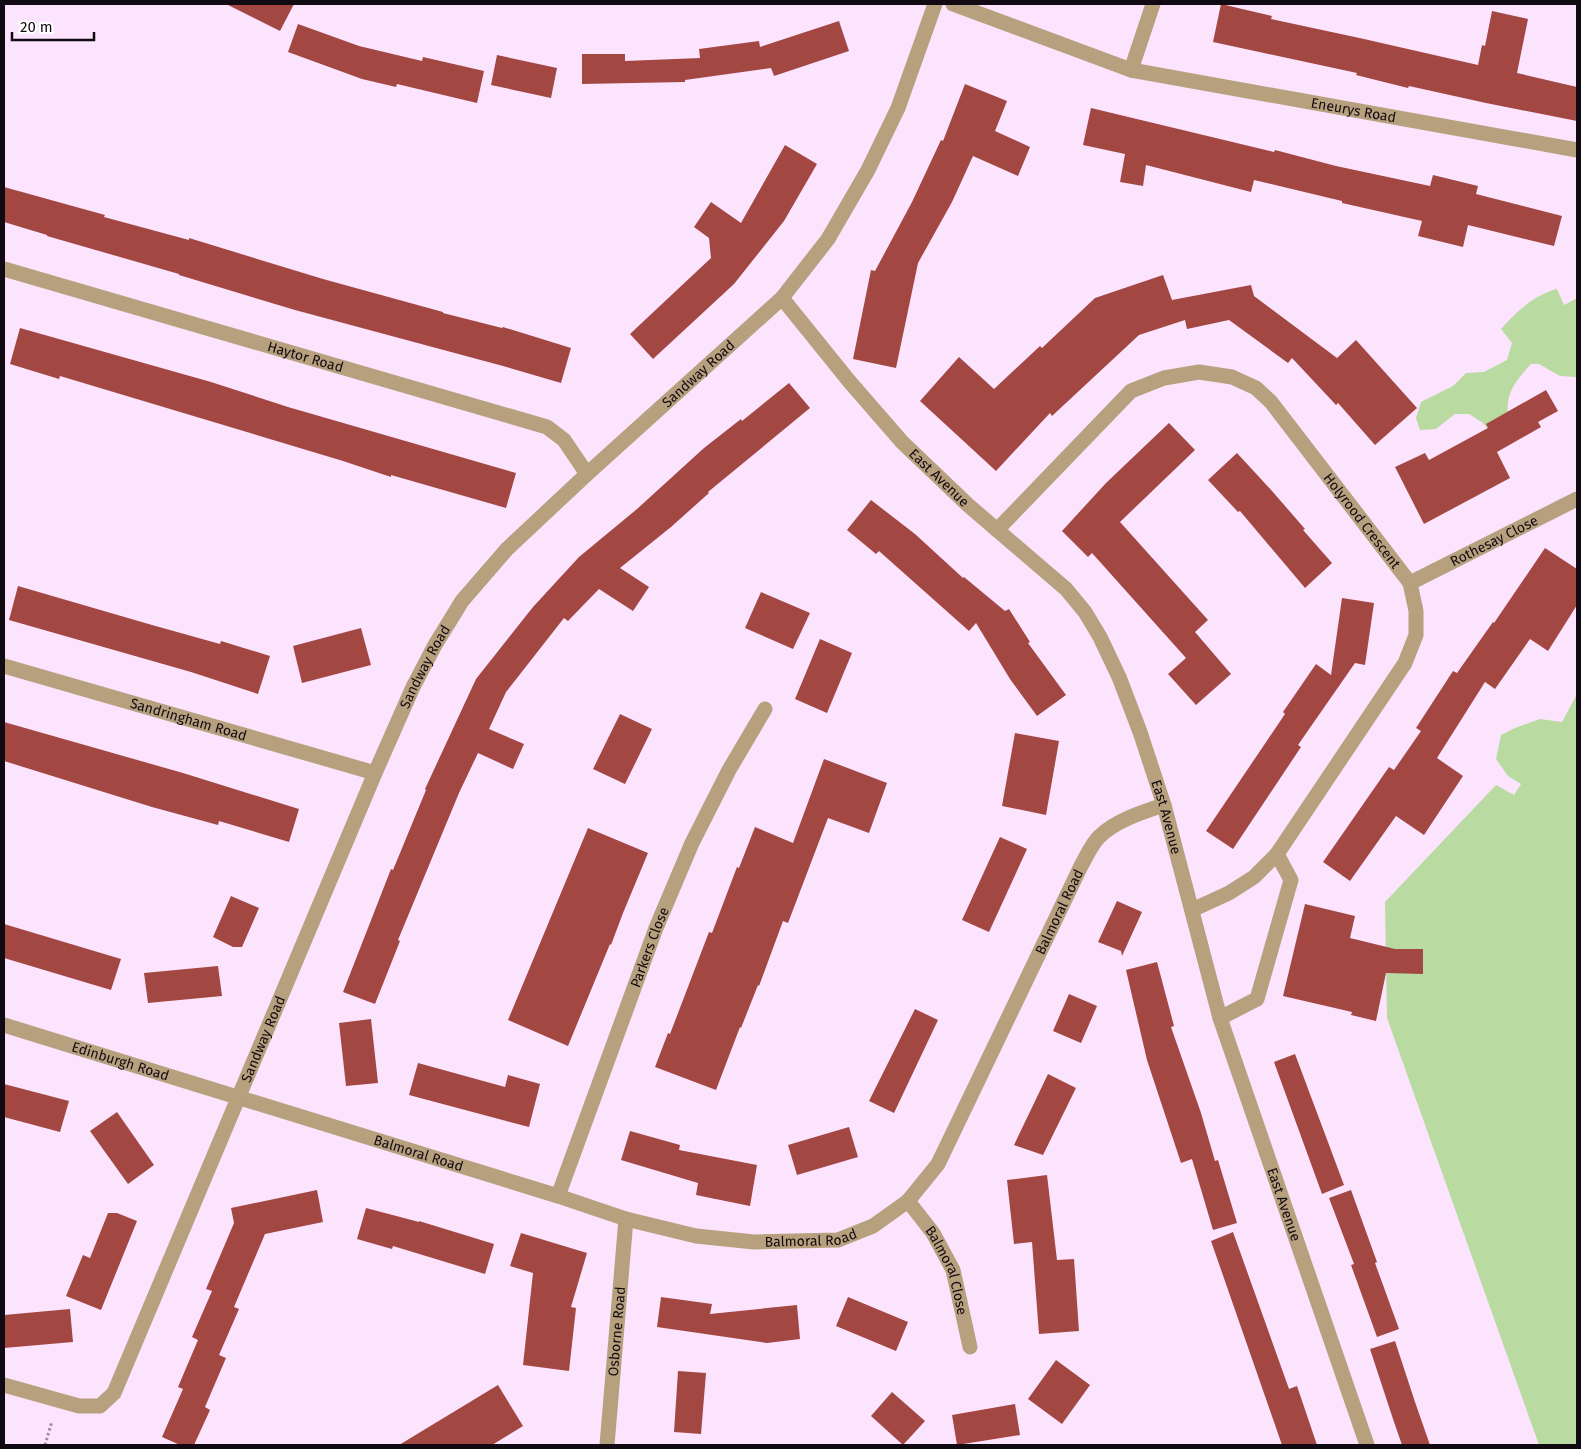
<svg xmlns="http://www.w3.org/2000/svg" width="1581" height="1449" font-family="'Fira Sans',sans-serif">
  <style>
    .green { fill: #b9daa0 }
    .building { fill: #a34743 }
    .lines { fill: none; stroke-linecap: round; stroke-linejoin: round }
    .path { stroke: #9e8c9f; stroke-width: 3; stroke-dasharray: 2.5 2.5; stroke-linecap: butt }
    .minor { stroke: #b7a07d; stroke-width: 15 }
    .labels { text-anchor: middle; dominant-baseline: central; stroke-width: 4; stroke-linejoin: round; paint-order: stroke }
    .street-label { font-size: 14px; fill: #120a12; stroke: #fff }
  </style>
  <rect width="100%" height="100%" fill="#fce4fe"/>
  <g class="green">
    <path d="M1557 289 1564 305 1577 298V377L1560 376 1539 364H1531C1518 378 1505 393 1508 413L1493 435 1483 423 1469 414H1455L1436 429 1420 430 1416 418 1421 402 1453 386 1466 373 1484 372 1507 360 1512 343 1501 329C1516 312 1534 295 1557 289Z"/>
    <path d="M1577 694V1445H1539L1387 1018 1385 902 1496 785 1514 795 1521 784 1508 776 1496 759 1501 735 1515 728 1540 719 1562 722Z"/>
  </g>
  <g class="building">
    <path d="M226 4H294L280 31Z"/>
    <path d="M1221 4 1272 16 1271 19 1364 39 1478 65 1482 45 1485 46 1492 11 1528 19 1517 73 1577 87V121L1486 103 1409 86 1408 88 1356 75 1357 73 1213 42Z"/>
    <path d="M839 21 849 51 774 76 771 68 685 80V82L582 84V54H625V61L700 58 699 49 759 41 760 47Z"/>
    <path d="M298 24 359 46 422 61 423 57 484 71 477 103 397 84 396 87 362 79 288 52Z"/>
    <path d="M497 55 557 68 551 98 491 85Z"/>
    <path d="M965 84 1007 101 995 131 1030 147 1018 176 973 156 952 202 918 263 896 368 853 359 871 270 875 271 912 202 941 140 943 141Z"/>
    <path d="M1091 108 1274 152 1275 150 1336 166 1430 186 1433 175 1478 186 1476 194 1562 216 1554 246 1468 225 1463 247 1418 236 1422 221 1342 203V201L1254 180 1251 192 1146 165 1143 186 1120 182 1125 154 1083 145Z"/>
    <path d="M785 145 817 164 784 221 734 284 653 359 630 334 711 258 709 238 694 227 711 202 741 223Z"/>
    <path d="M4 187 105 215 104 217 189 240V238L323 279 443 312V313L502 328 503 327 571 348 561 383 503 366 295 310 179 275V274L47 236V235L4 222Z"/>
    <path d="M1163 275 1172 300 1251 285 1254 296 1337 358 1356 340 1417 408 1375 445 1338 403 1336 405 1292 358 1288 363 1229 320 1187 329 1185 320 1139 335 1052 416 1050 413 996 471 920 401 959 357 994 389 1040 346 1042 348 1095 298Z"/>
    <path d="M20 328 211 382 288 407 516 473 506 508 391 475V477L343 461 60 376 59 379 10 364Z"/>
    <path d="M789 383 810 408 708 492 709 493 671 527 620 568 649 587 633 611 599 589 568 621 564 618 506 692 489 729 524 744 513 769 478 753 459 793 398 940 400 941 375 1004 343 992 391 869 393 870 426 790 425 789 476 679 533 607 579 557 637 509 704 448 741 419 742 421Z"/>
    <path d="M1546 390 1558 411 1538 422 1541 427 1497 452 1510 478 1424 524 1395 467 1425 453 1429 460 1488 428 1486 424Z"/>
    <path d="M1169 423 1195 450 1120 522 1208 620 1195 632 1231 674 1196 705 1168 674 1186 658 1092 553 1088 557 1062 531 1106 483Z"/>
    <path d="M1237 453 1272 491 1305 529 1303 530 1332 563 1305 588 1240 511 1238 512 1208 480Z"/>
    <path d="M871 500 915 534 963 578 964 577 1005 611 1009 609 1030 642 1028 643 1066 695 1037 716 1010 679 976 623 969 631 879 551 876 554 847 530Z"/>
    <path d="M1545 548 1577 569V605L1548 651 1530 639 1495 689 1485 682 1437 758 1463 776 1424 835 1396 816 1350 881 1323 862 1389 767 1394 770 1421 731 1416 728 1453 671 1457 673 1493 622 1494 623Z"/>
    <path d="M18 586 152 625 220 644 221 641 270 656 258 694 191 672 9 620Z"/>
    <path d="M761 592 810 613 793 649 745 628Z"/>
    <path d="M1342 598 1374 603 1365 665 1355 663 1298 745 1301 747 1233 849 1206 831 1285 714 1283 712 1316 664 1331 675Z"/>
    <path d="M361 628 371 665 302 683 293 646Z"/>
    <path d="M820 639 852 653 827 713 795 699Z"/>
    <path d="M620 714 652 729 625 784 593 769Z"/>
    <path d="M4 722 183 773 299 809 289 842 219 821 218 825 152 807 4 761Z"/>
    <path d="M1015 733 1059 741 1046 815 1002 806Z"/>
    <path d="M824 759 887 783 869 833 828 818 788 923 783 921 759 986 758 985 741 1028 740 1027 716 1090 655 1067 668 1033 670 1034 709 932 712 933 737 867 739 868 755 827 793 843Z"/>
    <path d="M588 828 648 853 623 913 611 945 610 944 568 1046 508 1020Z"/>
    <path d="M1000 837 1027 849 989 932 962 920Z"/>
    <path d="M231 896 259 908 242 947H233L213 937Z"/>
    <path d="M1117 901 1142 912 1122 956 1121 951 1098 942Z"/>
    <path d="M1305 904 1355 916 1350 938 1395 949H1423V974L1386 973 1376 1021 1351 1015 1352 1012 1283 996Z"/>
    <path d="M4 924 121 959 111 990 4 958Z"/>
    <path d="M1157 962 1174 1026 1171 1027 1201 1113 1215 1161 1218 1160 1237 1223 1213 1230 1192 1159 1181 1163 1147 1060 1126 970Z"/>
    <path d="M218 966 222 996 148 1003 144 973Z"/>
    <path d="M1069 994 1097 1006 1081 1043 1053 1031Z"/>
    <path d="M915 1009 938 1020 894 1113 869 1101Z"/>
    <path d="M371 1019 378 1083 346 1086 339 1023Z"/>
    <path d="M1295 1054 1344 1185 1322 1194 1274 1062Z"/>
    <path d="M418 1063 505 1087 508 1075 540 1084 529 1127 409 1095Z"/>
    <path d="M1048 1074 1076 1088 1043 1155 1014 1145Z"/>
    <path d="M4 1084 69 1101 60 1132 4 1117Z"/>
    <path d="M117 1112 154 1165 128 1184 90 1131Z"/>
    <path d="M849 1127 858 1157 797 1175 788 1145Z"/>
    <path d="M630 1131 680 1145 679 1150 757 1165 750 1206 696 1195 698 1183 621 1160Z"/>
    <path d="M1047 1175 1057 1260 1074 1259 1079 1331 1039 1334 1032 1242 1014 1244 1007 1180Z"/>
    <path d="M317 1190 323 1222 265 1234 234 1307 239 1309 219 1355 226 1358 205 1407 210 1410 194 1445H180L162 1437 183 1389 178 1387 198 1340 192 1337 212 1291 206 1289 234 1223 231 1208Z"/>
    <path d="M1351 1190 1377 1262 1375 1263 1399 1329 1377 1337 1351 1265 1354 1264 1329 1198Z"/>
    <path d="M366 1208 419 1222V1221L494 1244 485 1274 393 1246 392 1249 357 1239Z"/>
    <path d="M108 1213H117L137 1221 101 1310 66 1296 83 1255 90 1258Z"/>
    <path d="M1233 1232 1289 1389 1297 1386 1317 1445H1282L1211 1241Z"/>
    <path d="M521 1233 587 1253 571 1307 576 1308 569 1371 523 1365 533 1273 510 1266Z"/>
    <path d="M661 1297 712 1304 710 1314 797 1305 800 1339 767 1343 657 1327Z"/>
    <path d="M848 1297 908 1322 896 1351 836 1326Z"/>
    <path d="M70 1309 73 1342 4 1348V1315Z"/>
    <path d="M1395 1341 1415 1402 1430 1445H1402L1393 1419 1370 1349Z"/>
    <path d="M1056 1360 1090 1385 1062 1424 1028 1399Z"/>
    <path d="M678 1371 706 1373 701 1434 674 1432Z"/>
    <path d="M498 1385 523 1426 492 1445H399Z"/>
    <path d="M892 1392 925 1421 903 1445 871 1416Z"/>
    <path d="M1015 1404 1020 1435 957 1445 952 1415Z"/>
  </g>
  <g class="lines">
    <path class="path" d="M45 1445 52 1421"/>
    <g class="minor">
      <path id="s1" d="M953 4 1131 70 1577 150"/>
      <path d="M1131 70 1153 4"/>
      <path id="s2" d="M4 269 547 427 564 440 587 474"/>
      <path id="s3" d="M782 298 849 381 902 442 968 505 1066 589 1085 612 1100 637 1119 677 1140 732 1164 805 1220 1018 1367 1445"/>
      <path id="s4" d="M997 530 1131 391 1164 378 1199 372 1232 377 1256 388 1271 402 1410 583 1416 611V635L1405 663 1277 854 1254 877 1229 893 1192 910"/>
      <path id="s5" d="M1410 583 1577 499"/>
      <path id="s6" d="M4 666 375 773"/>
      <path d="M1220 1018 1257 999 1291 880 1277 854"/>
      <path id="s7" d="M4 1025 558 1196 626 1219 696 1236 754 1242 838 1240 873 1226 908 1201 938 1164 1081 866C1086 857 1092 843 1100 836 1117 820 1143 812 1164 805"/>
      <path id="s8" d="M558 1196 656 928 692 843 729 770 765 709"/>
      <path id="s9" d="M908 1201 933 1233 953 1270 970 1347"/>
      <path id="s10" d="M4 1385 79 1406H100L114 1393 375 773 413 687 435 645 462 601 507 549 587 474 782 298 828 239 868 170 898 108 935 4"/>
      <path id="s11" d="M607 1445 626 1219"/>
    </g>
  </g>
  <g class="labels">
    <g class="street-label">
      <text stroke="none"><textPath href="#s1" startOffset="416">Eneurys Road</textPath></text>
      <text stroke="none"><textPath href="#s2" startOffset="314">Haytor Road</textPath></text>
      <text stroke="none"><textPath href="#s10" startOffset="1312">Sandway Road</textPath></text>
      <text stroke="none"><textPath href="#s3" startOffset="239">East Avenue</textPath></text>
      <text stroke="none"><textPath href="#s4" startOffset="494">Holyrood Crescent</textPath></text>
      <text stroke="none"><textPath href="#s5" startOffset="94">Rothesay Close</textPath></text>
      <text stroke="none"><textPath href="#s10" startOffset="908">Sandway Road</textPath></text>
      <text stroke="none"><textPath href="#s6" startOffset="192">Sandringham Road</textPath></text>
      <text stroke="none"><textPath href="#s3" startOffset="659">East Avenue</textPath></text>
      <text stroke="none"><textPath href="#s7" startOffset="1274">Balmoral Road</textPath></text>
      <text stroke="none"><textPath href="#s8" startOffset="265">Parkers Close</textPath></text>
      <text stroke="none"><textPath href="#s10" startOffset="502">Sandway Road</textPath></text>
      <text stroke="none"><textPath href="#s7" startOffset="122">Edinburgh Road</textPath></text>
      <text stroke="none"><textPath href="#s7" startOffset="434">Balmoral Road</textPath></text>
      <text stroke="none"><textPath href="#s3" startOffset="1064">East Avenue</textPath></text>
      <text stroke="none"><textPath href="#s7" startOffset="839">Balmoral Road</textPath></text>
      <text stroke="none"><textPath href="#s9" startOffset="81">Balmoral Close</textPath></text>
      <text stroke="none"><textPath href="#s11" startOffset="114">Osborne Road</textPath></text>
    </g>
  </g>
  <rect width="1581" height="1449" fill="none" stroke="#120a12" stroke-width="10"/>
  <path d="M12 32v8h82v-8" fill="none" stroke="#120a12" stroke-width="2.5"/>
  <text x="20" y="32" font-size="15" fill="#120a12" stroke="#ffffff" stroke-width="4" paint-order="stroke">20 m</text>
</svg>
